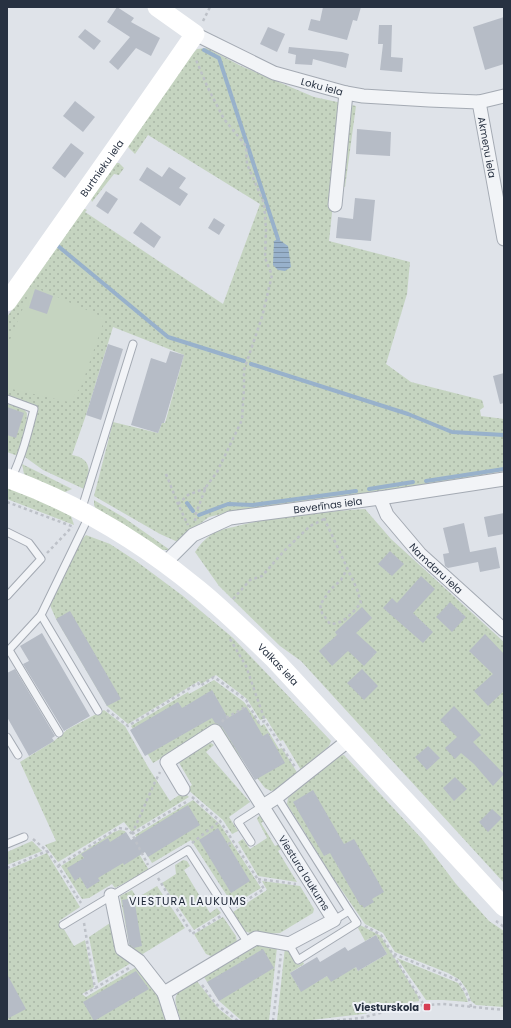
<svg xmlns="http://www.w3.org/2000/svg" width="511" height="1028" font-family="Poppins,sans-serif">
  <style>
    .grass { fill: url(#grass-dots) }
    .garden { fill: #c5d4c0 }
    .water { fill: url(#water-rules) }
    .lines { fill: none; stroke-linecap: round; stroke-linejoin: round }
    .stream { stroke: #98b1cb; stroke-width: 4 }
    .building { fill: #b6bcc6 }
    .lane-casing { stroke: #a4aab3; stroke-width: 9 }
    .street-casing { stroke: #a4aab3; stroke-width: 15 }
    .path { stroke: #bdc1c8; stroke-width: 2.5; stroke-dasharray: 3 3; stroke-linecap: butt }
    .lane { stroke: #f2f4f7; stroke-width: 7 }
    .street { stroke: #f2f4f7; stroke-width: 13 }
    .secondary { stroke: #fff; stroke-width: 19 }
    .poi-dot { fill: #d63d53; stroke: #eff2f7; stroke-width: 1.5 }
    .labels { text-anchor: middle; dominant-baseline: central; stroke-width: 4; stroke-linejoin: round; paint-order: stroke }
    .street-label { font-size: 10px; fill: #273141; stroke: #eff2f7 }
    .poi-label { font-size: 10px; font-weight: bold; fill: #273141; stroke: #eff2f7; text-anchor: end }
    .neighbourhood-label { font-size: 11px; letter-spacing: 1px; fill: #192232; stroke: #eff2f7 }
  </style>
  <defs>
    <pattern id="grass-dots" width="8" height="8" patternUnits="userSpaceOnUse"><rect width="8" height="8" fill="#c5d4c0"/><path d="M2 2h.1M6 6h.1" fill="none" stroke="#a9b6a6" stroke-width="1.8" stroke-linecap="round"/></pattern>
    <pattern id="water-rules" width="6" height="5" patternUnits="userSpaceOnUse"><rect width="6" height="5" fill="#98b1cb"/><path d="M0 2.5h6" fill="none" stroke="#7c91a6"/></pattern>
  </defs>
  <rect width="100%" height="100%" fill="#dfe3e9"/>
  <g class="grass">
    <path d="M207 48 241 66 314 97 356 106 345 187 335 185 329 241 410 262 407 294 386 364 411 382 482 400 484 407 480 410 481 416 504 419V471L424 485 238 510 209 517 186 534 180 543 160 534 94 496 113 422 158 433 162 423H165L184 355 113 327 86 415 72 455C75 456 79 456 81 458 94 465 87 479 84 489L43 470 25 457V452L35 416V408L27 402 7 397V317L83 208 87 210 85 212 223 304 260 204 148 135 135 154 127 146 192 54 197 49Z"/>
    <path d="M116 163H119L124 168 119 175 114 174 92 202 91 199Z"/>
    <path d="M7 404 23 408 27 413 26 428 18 456 7 452Z"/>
    <path d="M22 464 72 489 63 493 24 474Z"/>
    <path d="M7 484 71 516 74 525 7 499Z"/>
    <path d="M94 500 123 517 170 550H162L97 511 94 505Z"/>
    <path d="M365 509 391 539 504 642V883L301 661 280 646 219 586 195 552C199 545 205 539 212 534 220 529 231 528 241 525 282 515 323 512 365 509Z"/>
    <path d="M86 535 110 544 136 561 183 596 233 638 331 741 329 746 301 770 283 740 280 741 266 718 260 720 247 699 216 675 201 684 199 681 128 724 107 706 56 619 49 603 79 542Z"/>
    <path d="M214 680 244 702 261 726 264 724 279 749 282 748 298 774 275 790 271 791 265 788 216 726 153 763 131 726 188 692 189 694Z"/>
    <path d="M104 710 125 726 148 767 170 801 184 792 189 797 132 832 124 822 58 862 45 845 56 841 20 762 54 741 68 729Z"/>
    <path d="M211 743 214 745 206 752 250 802 229 817 238 831 232 834 223 820 187 789 192 785 178 761 205 744Z"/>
    <path d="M344 755 422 839 456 884 489 921 504 931V1007L476 1005 471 1001 467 990 460 980 448 973 395 952 383 933 365 924 332 876 287 804 288 798 294 793 339 756Z"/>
    <path d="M193 800 220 824 261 888 233 905 191 840 152 863 135 835Z"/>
    <path d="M264 812 268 818 261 823 275 846 282 843 285 846 278 851 297 882 258 876 238 842 243 839 250 849 267 838 257 819 258 817Z"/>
    <path d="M120 830 125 831 149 870 115 888 112 884 89 898 82 899 61 866 114 832Z"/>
    <path d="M32 841 42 851 7 865V852Z"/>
    <path d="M47 853 80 907 59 921 74 946 85 940 94 987 82 994 86 997 138 966 155 985 168 1021H7V870Z"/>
    <path d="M183 860 187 861 190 866 184 870 210 913 217 908 221 913 194 930 162 883 176 874 175 865Z"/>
    <path d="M262 881 300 886 314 909 313 913 280 933 266 934 250 933 244 931 233 912 267 890Z"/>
    <path d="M157 886 185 928 141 955 130 948 120 896 132 890 137 898Z"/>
    <path d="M223 917 236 936 237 943 213 957 206 954 194 934Z"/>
    <path d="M110 923 115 948 118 952 131 963 98 983 89 937Z"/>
    <path d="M360 925 381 936 419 998V1001L400 1004 382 1010 363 1014 303 1021H277L285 947 287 946 299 965 303 962 304 964 290 973 301 991 327 976 356 967 358 971 387 954 376 935 365 941 358 928Z"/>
    <path d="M262 943 277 947 269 1021H242L219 1001 204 977Z"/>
    <path d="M397 958 458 983 464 992 468 1002 443 1000H426Z"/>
    <path d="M196 980 219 1009 234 1021H181C172 995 172 994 196 980Z"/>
  </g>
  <path class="garden" d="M32 286 105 318 81 387 69 402 7 388V347Z"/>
  <path class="water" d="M278 239 288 246 291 267 285 271 278 270 273 265 274 241Z"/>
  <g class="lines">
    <g class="stream">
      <path d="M204 50 219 58 278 239"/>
      <path d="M58 246 168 337 244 361"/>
      <path d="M251 364 408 414 452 432 504 435"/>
      <path d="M426 481 504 469"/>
      <path d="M369 489 413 482"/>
      <path d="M187 503 193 511"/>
      <path d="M199 515 228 504 253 505 356 491"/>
    </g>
  </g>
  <g class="building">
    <path d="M117 7 134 18 131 22 160 38 151 56 136 48 118 70 109 62 130 37 107 22Z"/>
    <path d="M323 7H361L357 21 353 20 347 40 308 30 311 19 320 21Z"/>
    <path d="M504 17V64L485 70 473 27Z"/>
    <path d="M379 25H392L391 57 403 58 402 72 380 70 383 44H378Z"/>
    <path d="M268 27 285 34 277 52 260 44Z"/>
    <path d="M85 29 101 41 94 50 78 37Z"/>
    <path d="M289 47 342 52 349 54 346 68 313 59 312 65 295 64 296 55 288 53Z"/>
    <path d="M75 101 95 117 83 132 63 116Z"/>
    <path d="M357 129 391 132 390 156 356 154Z"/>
    <path d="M71 143 84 153 65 178 52 168Z"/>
    <path d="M147 167 162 177 169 167 186 178 179 188 188 194 180 206 139 180Z"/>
    <path d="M106 191 118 199 108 214 96 206Z"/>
    <path d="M355 198 375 200 371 241 336 238 338 217 353 219Z"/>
    <path d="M214 218 225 225 219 235 208 228Z"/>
    <path d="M141 222 161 237 154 248 133 233Z"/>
    <path d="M35 289 53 296 47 314 29 308Z"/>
    <path d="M108 344 123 349 101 420 86 415Z"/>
    <path d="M170 351 184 355 164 423H162L158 433 131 425 151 358 166 363Z"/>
    <path d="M504 373V403L500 404 493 376Z"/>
    <path d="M7 407 24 413 16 438 7 435Z"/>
    <path d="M504 513V534L488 537 484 517Z"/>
    <path d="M464 523 470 552 496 547 500 568 480 572 478 562 448 568 445 566 443 554 449 553 443 528Z"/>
    <path d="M390 551 404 564 392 576 378 564Z"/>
    <path d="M421 576 435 589 413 613 433 632 423 643 383 608 392 598 397 603Z"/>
    <path d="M450 602 466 617 452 632 436 617Z"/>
    <path d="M362 607 372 618 356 633 377 652 364 666 348 651 332 666 319 651 337 635 335 632Z"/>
    <path d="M70 611 121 699 107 706 56 619Z"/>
    <path d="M42 633 90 716 64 731 23 664 29 661 20 646Z"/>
    <path d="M485 634 504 654V691L488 706 474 691 493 674 469 651Z"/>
    <path d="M15 669 55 736 52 738 54 741 29 756 7 717V673Z"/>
    <path d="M362 669 378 686 364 700 347 683Z"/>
    <path d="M212 690 228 718 246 707 263 736 268 733 285 763 255 780 222 727 218 724 215 723 212 718 145 756 130 730 178 702 182 708Z"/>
    <path d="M454 706 481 735 473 742 504 774 493 786 474 764 461 753 455 759 445 748 457 737 440 720Z"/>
    <path d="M428 746 440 758 427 770 415 757Z"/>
    <path d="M455 777 467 789 454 801 443 788Z"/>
    <path d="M313 790 344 844 354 839 384 892 372 899 374 902 364 908 362 905H360L330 853 324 856 293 802Z"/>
    <path d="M188 805 200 825 148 857 145 852 124 865 123 863 98 878 100 881 87 889 80 877 75 881 67 868 84 858 81 854 108 838 110 842 126 832 131 840Z"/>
    <path d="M492 809 502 818 488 832 479 822Z"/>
    <path d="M218 828 250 881 231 893 199 840Z"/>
    <path d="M134 898 142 946 134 948 129 944 122 900Z"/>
    <path d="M376 935 387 954 358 971 356 967 331 982 327 976 301 992 290 973 317 957 320 962 345 947 348 951Z"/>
    <path d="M263 949 274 968 219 1001 207 982Z"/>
    <path d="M136 971 149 989 94 1021 83 1002Z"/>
    <path d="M7 974 26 1009 7 1019Z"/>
  </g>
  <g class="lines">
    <g class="lane-casing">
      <g id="lane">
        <path d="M7 399 34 409C28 433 22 457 11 479"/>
        <path d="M81 511 133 344"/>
        <path d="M7 532 29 543 41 559 7 596"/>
        <path d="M41 615 98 711"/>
        <path d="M9 650 59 733"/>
        <path d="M7 652 41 615 89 516"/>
        <path d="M7 737 18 755"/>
        <path d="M277 797 349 911 334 920"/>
        <path d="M251 842 238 822 263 806"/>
        <path d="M7 844 24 837"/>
        <path d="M63 925 188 850 248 943"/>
        <path d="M289 944 298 960 357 923 349 911"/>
      </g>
    </g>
    <g class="street-casing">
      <g id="street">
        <path id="s1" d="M195 34 274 73 346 93 363 96 429 100 479 102 504 96"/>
        <path id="s2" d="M479 102 504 239"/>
        <path d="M335 205 346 93"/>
        <path id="s3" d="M380 498 387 515 420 554 504 630"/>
        <path id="s4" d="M165 563 193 535 230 518 380 498 504 479"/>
        <path d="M263 806 277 797 349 740"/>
        <path d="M111 895 122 949 139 961 164 993"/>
        <path d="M173 1021 164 993 256 938 289 944 334 920 215 731 167 762 183 789"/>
      </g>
    </g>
    <g class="path">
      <path d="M203 21 210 7"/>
      <path d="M166 474 178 504 188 525"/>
      <path d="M7 502 74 527"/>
      <path d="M178 504 188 495 206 488"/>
      <path d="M324 518 357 589 361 603C352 613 344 624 330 624L322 613 320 605 330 590 341 580 347 569"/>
      <path d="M195 521 196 513 206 487 217 472 242 420 244 388V370L262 317 272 275 265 258 266 229 264 203 247 164 246 146 224 119 208 88 196 60"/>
      <path d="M47 553 72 527"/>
      <path d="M233 599 250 580 262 576 284 551 310 526 324 519"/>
      <path d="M230 639 246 666 265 721"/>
      <path d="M107 710 128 726 198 683 200 686 214 677 246 700 259 723 265 721 295 767"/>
      <path d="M222 722 224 719 249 705"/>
      <path d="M192 797 220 821 264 889 236 907"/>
      <path d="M132 834 155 782 160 772"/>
      <path d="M132 834 186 802"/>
      <path d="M33 839 47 851 58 866 81 903"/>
      <path d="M192 843 220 821"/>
      <path d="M228 844 234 841"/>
      <path d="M58 866 118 828 127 829 132 834 148 865"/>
      <path d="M7 868 47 851"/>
      <path d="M158 878 192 934 221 916"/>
      <path d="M258 879 296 884"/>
      <path d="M496 921 504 927"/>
      <path d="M84 923 95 989"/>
      <path d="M365 926 381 935 424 1005"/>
      <path d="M394 954 457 980C464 988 469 996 471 1007"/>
      <path d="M202 985 216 1004 238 1021"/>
      <path d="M85 994 129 968"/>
      <path d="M273 1021 281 954"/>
      <path d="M331 1021 361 1018 408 1006 443 1004 504 1010"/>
    </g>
    <use href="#lane" class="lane"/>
    <use href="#street" class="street"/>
    <g class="secondary">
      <path id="s5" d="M7 302C70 213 133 124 195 34L157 7"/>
      <path id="s6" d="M7 478C76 503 141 542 198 589 225 611 249 635 274 659L504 907"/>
    </g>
  </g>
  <rect class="poi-dot" x="423" y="1003" width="8" height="8" rx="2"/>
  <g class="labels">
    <g class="street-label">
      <text stroke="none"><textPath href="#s1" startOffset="138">Loku iela</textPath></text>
      <text stroke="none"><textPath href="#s2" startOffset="46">Akmeņu iela</textPath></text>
      <text stroke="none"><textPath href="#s5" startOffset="164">Burtnieku iela</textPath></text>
      <text stroke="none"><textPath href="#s4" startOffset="179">Beverīnas iela</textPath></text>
      <text stroke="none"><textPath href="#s3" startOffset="91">Namdaru iela</textPath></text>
      <text stroke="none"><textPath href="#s6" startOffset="332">Valkas iela</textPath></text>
      <text transform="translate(304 873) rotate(58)">Viestura laukums</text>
    </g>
    <g class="poi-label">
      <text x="419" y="1007">Viesturskola</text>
    </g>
    <g class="neighbourhood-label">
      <text x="188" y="901">VIESTURA LAUKUMS</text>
    </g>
  </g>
  <rect width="511" height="1028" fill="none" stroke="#273141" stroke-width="16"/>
</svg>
